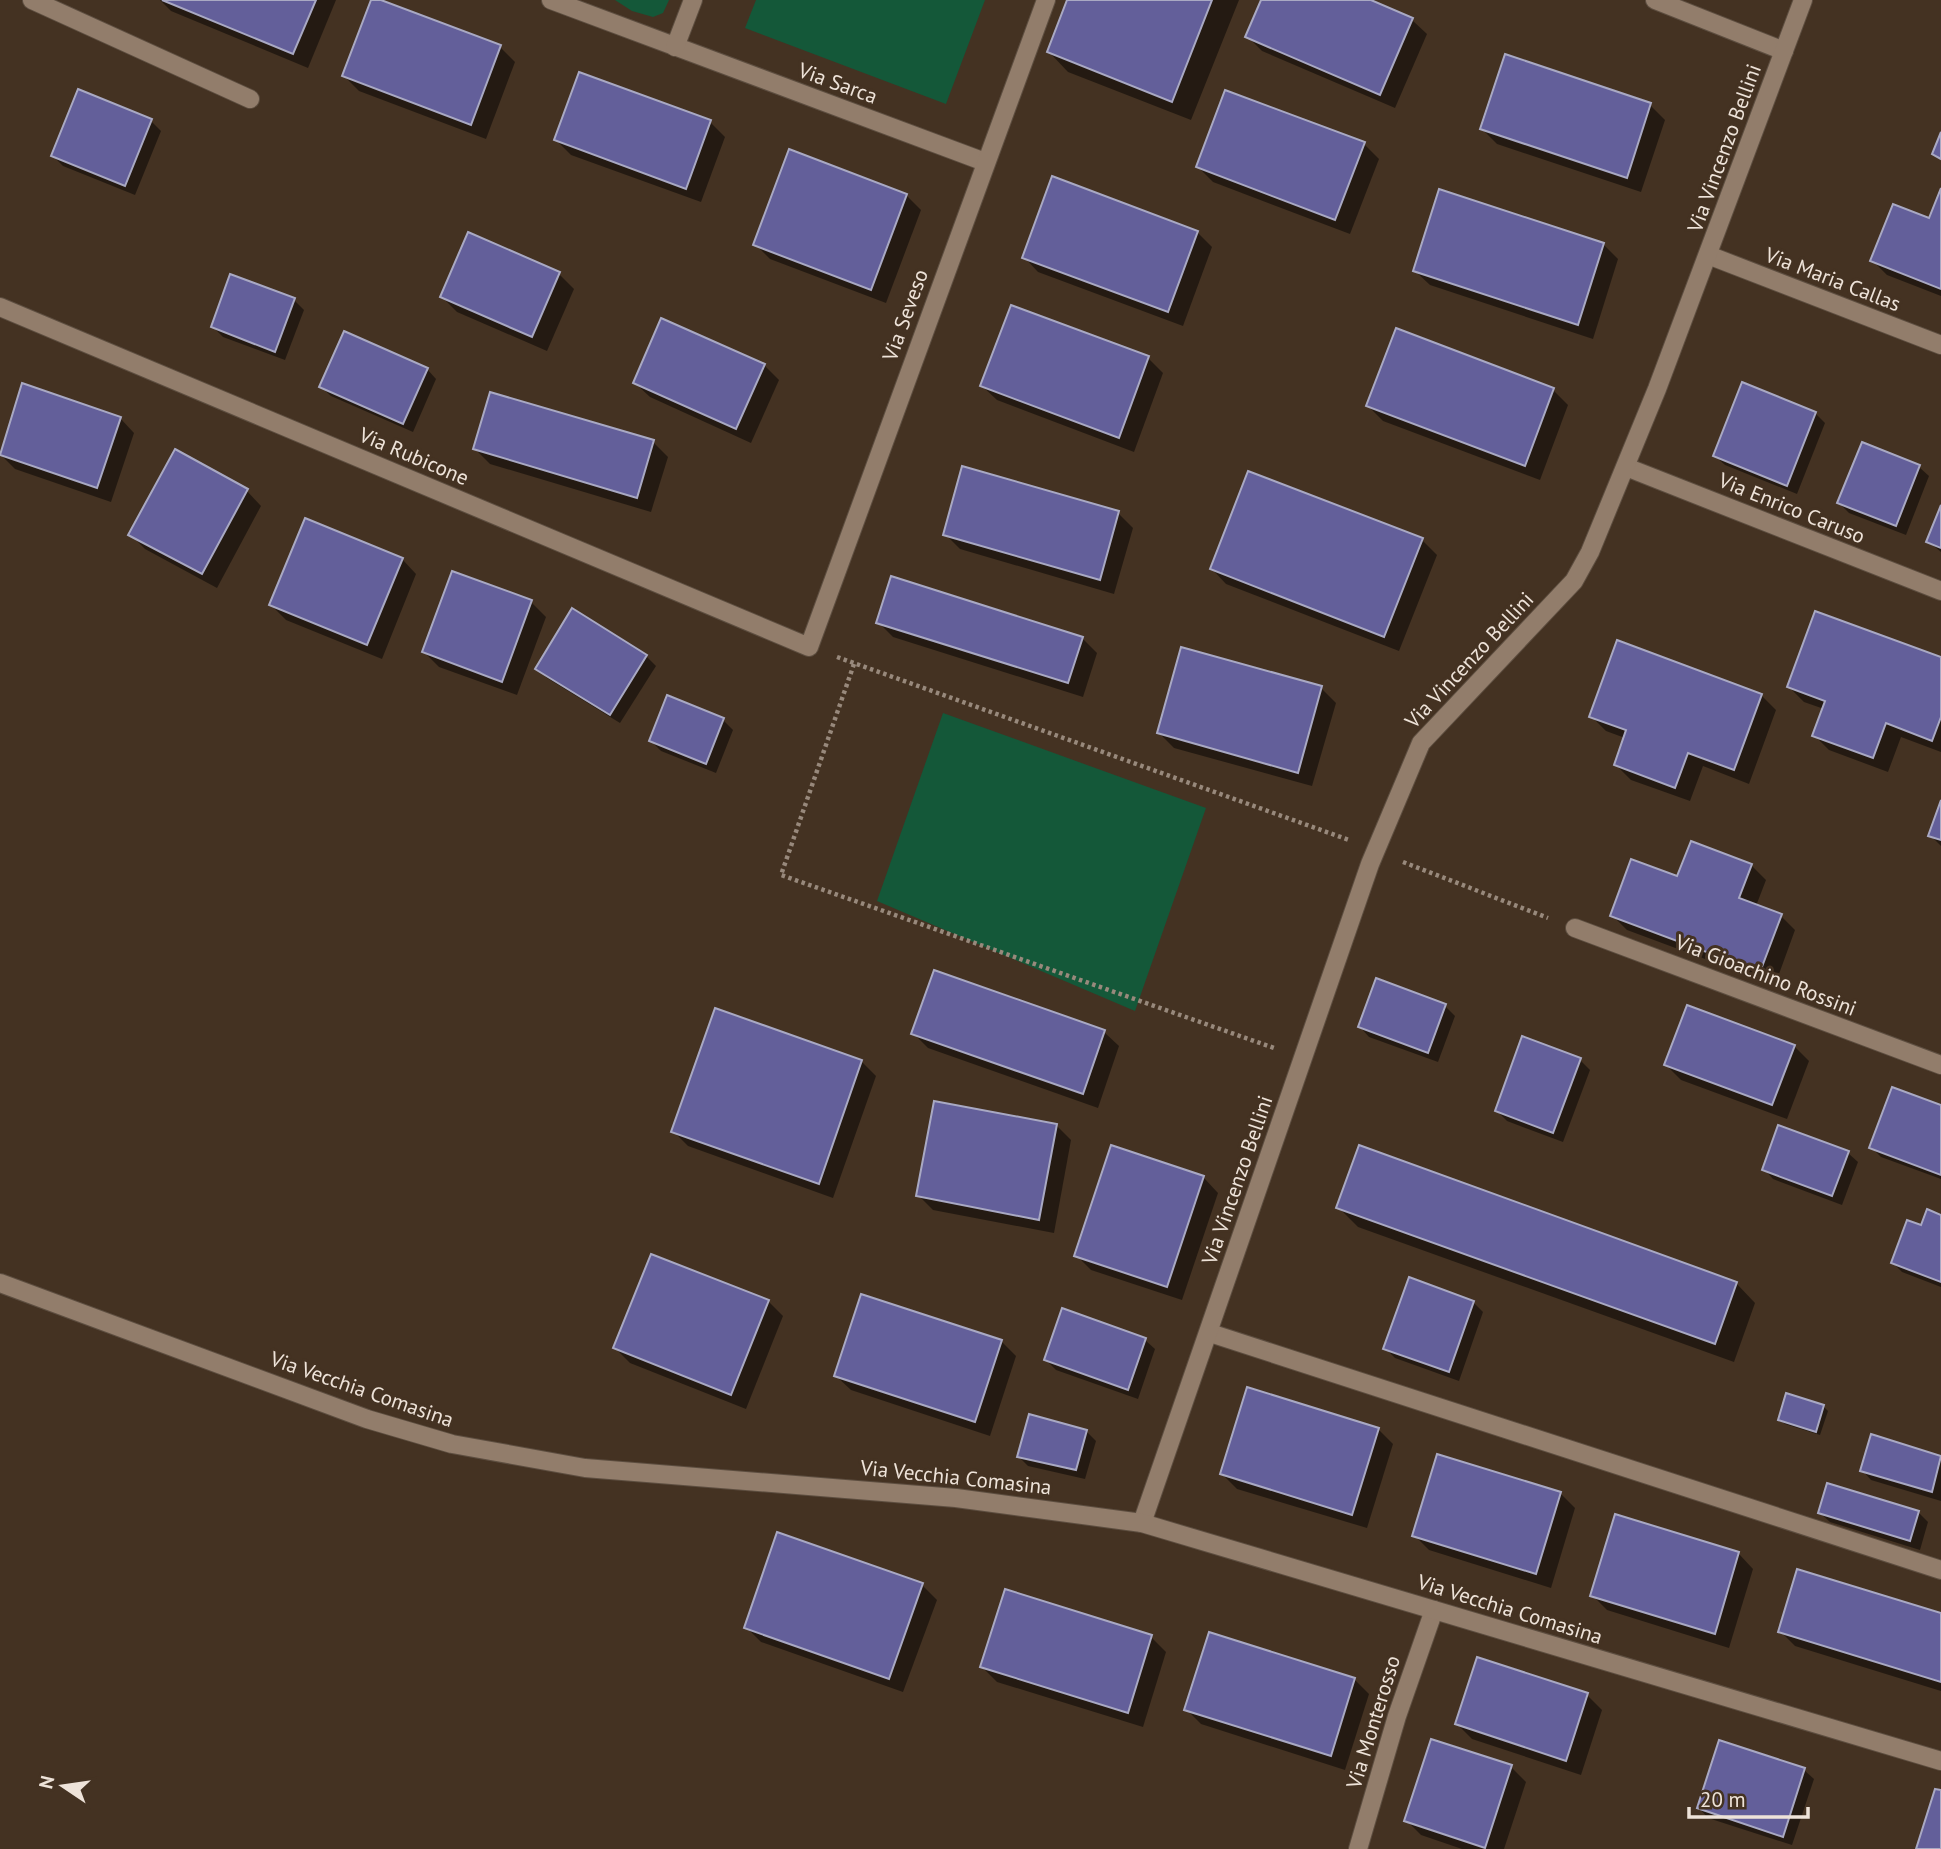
<svg xmlns="http://www.w3.org/2000/svg" width="1941" height="1849" font-family="'PT Sans',sans-serif">
  <style>
    .green { fill: #145839 }
    .shadow { fill: #0007 }
    .building { fill: #635f9a; stroke: #a9a9c3; stroke-width: 2 }
    .lines { fill: none; stroke-linecap: round; stroke-linejoin: round }
    .service-casing { stroke: #5d4e40; stroke-width: 20 }
    .minor-casing { stroke: #5d4e40; stroke-width: 20 }
    .tertiary-casing { stroke: #5d4e40; stroke-width: 20 }
    .path { stroke: #98897c; stroke-width: 4.5; stroke-dasharray: 3.5 3.5; stroke-linecap: butt }
    .service { stroke: #927d6b; stroke-width: 18 }
    .minor { stroke: #927d6b; stroke-width: 18 }
    .tertiary { stroke: #927d6b; stroke-width: 18 }
    .labels { text-anchor: middle; dominant-baseline: central; stroke-width: 6; stroke-linejoin: round; paint-order: stroke }
    .street-label { font-size: 21px; fill: #eee3d9; stroke: #443222 }
  </style>
  <rect width="100%" height="100%" fill="#443222"/>
  <g class="green">
    <path d="M615 0H669L663 13 653 17 632 11Z"/>
    <path d="M756 0H985L946 104 745 28Z"/>
    <path d="M943 713 1206 808 1135 1011 877 901Z"/>
  </g>
  <g class="shadow">
    <path d="M160 0H336L308 68 171 11Z"/>
    <path d="M373 0 500 47 515 62 486 139 359 91 344 76Z"/>
    <path d="M1069 0H1239L1191 120 1068 72 1049 52Z"/>
    <path d="M1263 0H1367L1412 20 1427 34 1395 108 1262 51 1247 36Z"/>
    <path d="M1650 105 1665 120 1641 192 1497 144 1482 129Z"/>
    <path d="M151 121 161 131 135 195 63 166 53 156Z"/>
    <path d="M710 122 725 137 701 202 571 155 556 140Z"/>
    <path d="M1364 144 1379 159 1350 234 1213 182 1198 167Z"/>
    <path d="M1053 179 1198 233 1212 247 1183 326 1038 272 1024 257Z"/>
    <path d="M1941 192V296L1887 275 1872 260 1930 220Z"/>
    <path d="M906 195 921 210 886 303 770 259 755 244Z"/>
    <path d="M1603 244 1618 259 1593 339 1430 285 1415 271Z"/>
    <path d="M559 274 574 289 547 351 457 312 442 297Z"/>
    <path d="M294 300 304 310 285 360 223 337 213 327Z"/>
    <path d="M1012 307 1148 358 1163 373 1134 452 997 400 982 386Z"/>
    <path d="M662 320 764 365 779 380 751 443 650 397 635 383Z"/>
    <path d="M427 369 436 379 413 432 331 396 321 387Z"/>
    <path d="M23 385 120 418 134 433 111 502 15 469 0 454Z"/>
    <path d="M1553 390 1568 405 1540 480 1383 421 1368 406Z"/>
    <path d="M1815 413 1825 423 1797 494 1725 465 1715 456Z"/>
    <path d="M653 442 668 457 651 512 490 464 475 449Z"/>
    <path d="M1919 467 1929 476 1906 535 1849 513 1839 503Z"/>
    <path d="M247 491 261 506 217 588 145 549 131 535Z"/>
    <path d="M1941 509V552L1928 541Z"/>
    <path d="M1118 513 1133 528 1114 594 960 549 945 534Z"/>
    <path d="M1422 540 1437 555 1399 651 1226 584 1212 569Z"/>
    <path d="M402 559 416 574 382 659 286 620 271 605Z"/>
    <path d="M531 602 546 617 517 695 439 667 424 652Z"/>
    <path d="M878 622 1082 638 1097 653 1083 697 893 637Z"/>
    <path d="M646 656 656 666 620 723 547 678 537 668Z"/>
    <path d="M1941 659V752L1901 737 1888 772 1829 750 1814 735 1824 709 1804 702 1789 687Z"/>
    <path d="M1321 688 1336 703 1312 786 1174 748 1159 733Z"/>
    <path d="M1761 695 1776 710 1749 784 1703 766 1690 801 1631 780 1616 765 1625 738 1606 731 1591 716Z"/>
    <path d="M723 720 733 730 716 773 661 751 651 741Z"/>
    <path d="M1941 805V846L1930 835Z"/>
    <path d="M1751 865 1766 880 1756 906 1781 916 1795 930 1775 985 1627 930 1612 915 1678 879Z"/>
    <path d="M1445 1006 1455 1016 1438 1062 1369 1037 1360 1027Z"/>
    <path d="M1104 1032 1119 1046 1098 1108 928 1048 913 1033Z"/>
    <path d="M1523 1039 1580 1060 1590 1070 1563 1142 1507 1121 1497 1111Z"/>
    <path d="M1794 1046 1809 1061 1787 1119 1681 1080 1666 1065Z"/>
    <path d="M861 1061 876 1076 833 1198 688 1146 673 1131Z"/>
    <path d="M1941 1107V1179L1881 1157 1871 1147Z"/>
    <path d="M1056 1125 1071 1140 1054 1233 933 1210 918 1195Z"/>
    <path d="M1112 1147 1204 1178 1218 1193 1182 1300 1091 1270 1076 1255Z"/>
    <path d="M1848 1153 1858 1162 1842 1205 1773 1179 1764 1169Z"/>
    <path d="M1338 1207 1736 1283 1755 1303 1734 1362 1358 1227Z"/>
    <path d="M1941 1216V1287L1902 1272 1893 1263 1922 1227Z"/>
    <path d="M768 1301 783 1316 746 1409 630 1363 615 1348Z"/>
    <path d="M1473 1302 1483 1312 1459 1381 1395 1358 1385 1348Z"/>
    <path d="M1145 1340 1155 1349 1138 1399 1056 1370 1046 1360Z"/>
    <path d="M1001 1341 1016 1356 990 1436 851 1390 836 1376Z"/>
    <path d="M1823 1406 1828 1411 1820 1435 1785 1424 1780 1420Z"/>
    <path d="M1378 1429 1393 1444 1367 1528 1237 1489 1222 1474Z"/>
    <path d="M1086 1431 1096 1441 1085 1479 1028 1466 1019 1457Z"/>
    <path d="M1872 1436 1941 1457V1501L1871 1480 1862 1470Z"/>
    <path d="M1560 1493 1575 1508 1551 1588 1429 1550 1414 1535Z"/>
    <path d="M1918 1512 1928 1522 1920 1550 1830 1522 1820 1513Z"/>
    <path d="M1616 1516 1739 1554 1753 1569 1729 1648 1607 1610 1592 1595Z"/>
    <path d="M922 1585 937 1600 903 1692 761 1642 746 1627Z"/>
    <path d="M1941 1615V1691L1795 1646 1780 1631Z"/>
    <path d="M1151 1637 1166 1652 1143 1727 997 1682 982 1667Z"/>
    <path d="M1354 1679 1369 1694 1345 1770 1201 1724 1186 1709Z"/>
    <path d="M1587 1695 1602 1710 1581 1775 1472 1739 1457 1724Z"/>
    <path d="M1511 1767 1526 1782 1504 1849H1462L1421 1835 1406 1820Z"/>
    <path d="M1804 1770 1814 1779 1792 1845 1708 1818 1699 1808Z"/>
  </g>
  <g class="building">
    <path d="M162 0H316L293 54Z"/>
    <path d="M371 0H381L501 45 471 125 342 76Z"/>
    <path d="M1067 0H1212L1172 102 1047 52Z"/>
    <path d="M1261 0H1371L1413 18 1380 95 1245 37Z"/>
    <path d="M1505 54 1651 103 1627 178 1480 129Z"/>
    <path d="M579 72 711 120 686 189 554 140Z"/>
    <path d="M78 89 152 119 125 186 51 156Z"/>
    <path d="M1225 90 1365 142 1335 220 1196 167Z"/>
    <path d="M1941 132V159L1932 154Z"/>
    <path d="M789 149 907 194 871 290 753 245Z"/>
    <path d="M1052 176 1198 231 1168 312 1022 258Z"/>
    <path d="M1941 188V289L1870 261 1893 204 1929 218Z"/>
    <path d="M1439 189 1604 243 1578 325 1413 271Z"/>
    <path d="M468 232 560 272 532 337 440 297Z"/>
    <path d="M230 274 295 298 275 352 211 327Z"/>
    <path d="M1011 305 1149 356 1119 438 980 386Z"/>
    <path d="M661 318 765 364 736 429 633 383Z"/>
    <path d="M1396 328 1554 388 1525 466 1366 406Z"/>
    <path d="M344 331 428 368 403 424 319 387Z"/>
    <path d="M1742 382 1816 412 1787 486 1713 456Z"/>
    <path d="M22 383 121 417 97 488 0 455Z"/>
    <path d="M490 392 654 440 637 498 473 449Z"/>
    <path d="M1862 442 1920 465 1896 526 1837 503Z"/>
    <path d="M175 449 248 489 202 574 128 535Z"/>
    <path d="M962 466 1119 511 1100 580 943 535Z"/>
    <path d="M1248 471 1423 538 1384 637 1210 569Z"/>
    <path d="M1941 505V548L1926 542Z"/>
    <path d="M305 518 403 558 367 645 269 605Z"/>
    <path d="M452 571 532 600 502 682 422 652Z"/>
    <path d="M891 576 1083 637 1068 683 876 623Z"/>
    <path d="M572 608 647 655 610 715 535 669Z"/>
    <path d="M1815 611 1941 657V717L1932 741 1886 723 1873 758 1812 736 1825 701 1787 687Z"/>
    <path d="M1617 640 1762 694 1734 770 1688 753 1675 788 1614 765 1626 730 1589 717Z"/>
    <path d="M1181 647 1322 686 1298 773 1157 733Z"/>
    <path d="M667 695 724 718 706 764 649 741Z"/>
    <path d="M1941 800V840L1928 836Z"/>
    <path d="M1691 841 1752 864 1739 898 1782 914 1760 972 1610 916 1631 859 1677 876Z"/>
    <path d="M934 970 1105 1030 1083 1094 911 1034Z"/>
    <path d="M1376 978 1446 1004 1428 1053 1358 1027Z"/>
    <path d="M1687 1005 1795 1045 1772 1105 1664 1065Z"/>
    <path d="M715 1008 862 1060 819 1184 671 1132Z"/>
    <path d="M1522 1036 1581 1058 1553 1133 1495 1111Z"/>
    <path d="M1892 1087 1941 1105V1175L1869 1148Z"/>
    <path d="M934 1101 1057 1124 1039 1220 916 1196Z"/>
    <path d="M1778 1125 1849 1151 1832 1196 1762 1170Z"/>
    <path d="M1111 1145 1204 1176 1167 1287 1074 1256Z"/>
    <path d="M1359 1145 1737 1282 1715 1344 1336 1208Z"/>
    <path d="M1927 1209 1941 1215V1282L1891 1263 1907 1220 1921 1225Z"/>
    <path d="M651 1254 769 1300 731 1395 613 1348Z"/>
    <path d="M1409 1277 1474 1301 1449 1372 1383 1349Z"/>
    <path d="M861 1294 1002 1340 975 1422 834 1376Z"/>
    <path d="M1062 1308 1146 1338 1128 1390 1044 1360Z"/>
    <path d="M1247 1387 1379 1428 1352 1515 1220 1474Z"/>
    <path d="M1786 1393 1824 1405 1816 1432 1778 1420Z"/>
    <path d="M1029 1414 1087 1430 1076 1470 1017 1457Z"/>
    <path d="M1871 1434 1941 1456 1932 1492 1860 1471Z"/>
    <path d="M1437 1454 1561 1492 1536 1574 1412 1536Z"/>
    <path d="M1827 1483 1919 1511 1910 1541 1818 1513Z"/>
    <path d="M1615 1514 1739 1552 1715 1634 1590 1596Z"/>
    <path d="M777 1532 923 1583 889 1679 744 1628Z"/>
    <path d="M1797 1569 1941 1613V1682L1778 1632Z"/>
    <path d="M1005 1589 1152 1635 1128 1713 980 1667Z"/>
    <path d="M1209 1632 1355 1678 1331 1756 1184 1710Z"/>
    <path d="M1477 1657 1588 1693 1566 1761 1455 1724Z"/>
    <path d="M1431 1739 1512 1765 1485 1848 1404 1821Z"/>
    <path d="M1719 1740 1805 1768 1783 1837 1697 1808Z"/>
    <path d="M1935 1789 1941 1790V1849H1916Z"/>
  </g>
  <g class="lines">
    <g class="service-casing">
      <g id="service">
        <path d="M32 0 250 99"/>
        <path d="M1210 1333 1941 1570"/>
      </g>
    </g>
    <g class="minor-casing">
      <g id="minor">
        <path d="M551 0 985 162"/>
        <path d="M1655 0 1784 51"/>
        <path d="M675 47 693 0"/>
        <path d="M1708 255 1941 345"/>
        <path d="M0 307 809 647 1046 0"/>
        <path d="M1626 467 1941 591"/>
        <path d="M1575 928 1941 1065"/>
        <path d="M1142 1523 1370 864 1421 743 1574 581 1590 552 1657 389 1803 0"/>
        <path d="M1358 1849 1397 1716 1434 1610"/>
      </g>
    </g>
    <g class="tertiary-casing">
      <path id="tertiary" d="M0 1283 367 1419 452 1444 585 1468 956 1498 1142 1523 1941 1761"/>
    </g>
    <g class="path">
      <path d="M837 657 1349 840"/>
      <path d="M854 664 781 875 1277 1049"/>
      <path d="M1403 862 1548 918"/>
    </g>
    <use href="#service" class="service"/>
    <use href="#minor" class="minor"/>
    <use href="#tertiary" class="tertiary"/>
  </g>
  <g class="labels">
    <g class="street-label">
      <text transform="translate(838 83) rotate(20)">Via Sarca</text>
      <text transform="translate(1724 148) rotate(-70)">Via Vincenzo Bellini</text>
      <text transform="translate(1833 279) rotate(21)">Via Maria Callas</text>
      <text transform="translate(905 315) rotate(-70)">Via Seveso</text>
      <text transform="translate(414 456) rotate(23)">Via Rubicone</text>
      <text transform="translate(1792 508) rotate(22)">Via Enrico Caruso</text>
      <text transform="translate(1469 660) rotate(-47)">Via Vincenzo Bellini</text>
      <text transform="translate(1766 975) rotate(21)">Via Gioachino Rossini</text>
      <text transform="translate(1237 1180) rotate(-71)">Via Vincenzo Bellini</text>
      <text transform="translate(362 1389) rotate(19)">Via Vecchia Comasina</text>
      <text transform="translate(956 1477) rotate(6)">Via Vecchia Comasina</text>
      <text transform="translate(1510 1609) rotate(17)">Via Vecchia Comasina</text>
      <text transform="translate(1373 1722) rotate(-73)">Via Monterosso</text>
    </g>
  </g>
  <g transform="translate(63 1786) rotate(283)" stroke="#443222" stroke-width="5" paint-order="stroke">
  <path d="M0-5L12 26L0 18L-12 26Z" fill="#eee3d9"/>
  <text y="-10" font-size="19" font-weight="bold" text-anchor="middle" fill="#eee3d9">N</text>
  </g>
  <path d="M1689 1807v10h119v-10" fill="none" stroke="#eee3d9" stroke-width="3.5"/>
  <text x="1700" y="1807" font-size="21" fill="#eee3d9" stroke="#443222" stroke-width="5" paint-order="stroke">20 m</text>
</svg>
